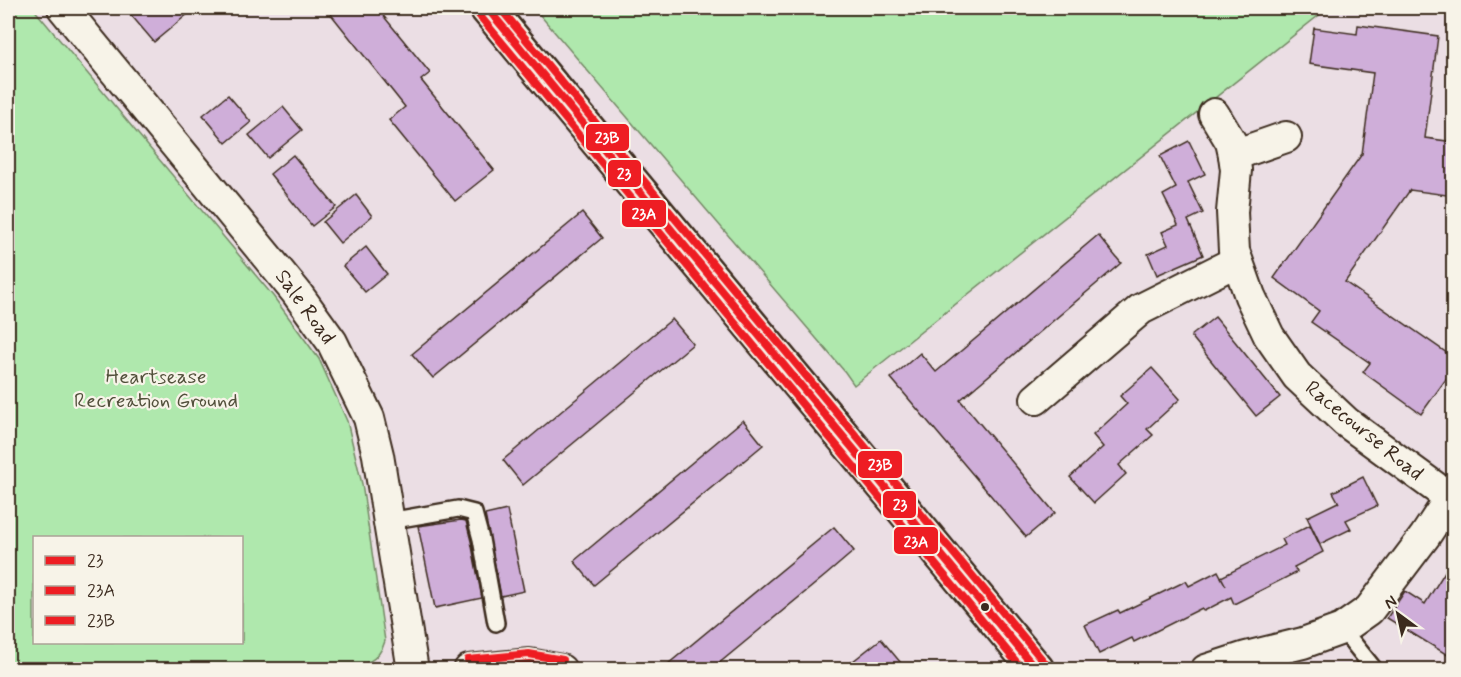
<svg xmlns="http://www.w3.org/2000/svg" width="1461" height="677" font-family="Mynerve,sans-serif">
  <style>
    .green { fill: #afe8ad; stroke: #758966; stroke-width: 1.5; fill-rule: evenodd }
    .building { fill: #cfaed9; stroke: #3b2a1e; stroke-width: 1.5 }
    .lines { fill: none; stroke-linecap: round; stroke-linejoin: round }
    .service-casing { stroke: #3b2a1e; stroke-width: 20 }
    .minor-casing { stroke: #3b2a1e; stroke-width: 34 }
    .tertiary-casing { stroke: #3b2a1e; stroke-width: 38 }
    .service { stroke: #f7f3e8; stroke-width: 15 }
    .minor { stroke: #f7f3e8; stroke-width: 30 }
    .tertiary { stroke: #f7f3e8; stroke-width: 33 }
    .bus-1-casing { stroke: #f7f3e8; stroke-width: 12 }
    .bus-2-casing { stroke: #f7f3e8; stroke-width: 12 }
    .bus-3-casing { stroke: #f7f3e8; stroke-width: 12 }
    .bus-1 { stroke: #ee1d23; stroke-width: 8 }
    .bus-2 { stroke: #ee1d23; stroke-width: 8 }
    .bus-3 { stroke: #ee1d23; stroke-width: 8 }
    .bus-dot { fill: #3b2a1e; stroke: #f7f3e8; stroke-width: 2 }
    .labels { text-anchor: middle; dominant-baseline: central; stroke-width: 4.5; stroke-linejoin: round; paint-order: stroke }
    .street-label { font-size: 21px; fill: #3b2a1e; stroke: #f7f3e8 }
    .park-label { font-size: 21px; fill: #52503b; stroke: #f7f3e8 }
    .line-badge { stroke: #f7f3e8; stroke-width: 2 }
    .badge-label { font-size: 16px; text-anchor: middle; font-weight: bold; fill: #fff }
  </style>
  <rect width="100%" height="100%" fill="#ebdee4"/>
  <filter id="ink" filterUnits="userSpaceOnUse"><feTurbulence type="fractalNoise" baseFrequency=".0167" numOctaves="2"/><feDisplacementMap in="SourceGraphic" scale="12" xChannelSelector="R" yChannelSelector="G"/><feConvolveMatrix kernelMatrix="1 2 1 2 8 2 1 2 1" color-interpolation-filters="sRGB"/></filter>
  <g filter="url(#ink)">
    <g class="green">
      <path d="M8 8H33L273 296 319 359 347 421 362 484 385 641C379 663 361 666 340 670L8 669ZM34 538H242V642H34Z"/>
      <path d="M534 8H1328L854 385 845 372Z"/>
    </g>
    <g class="building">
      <path d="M125 8H195L154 42Z"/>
      <path d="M326 8H377L430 73 421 80 494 170 455 201 389 120 405 107Z"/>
      <path d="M1358 25 1438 36 1425 138 1454 142V196L1410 190 1345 282 1454 358V368L1421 414 1363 372 1370 363 1311 322 1319 311 1274 278 1362 154 1373 73 1309 64 1314 28 1357 34Z"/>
      <path d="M228 95 251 122 226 143 203 115Z"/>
      <path d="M283 107 302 130 268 158 249 135Z"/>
      <path d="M1189 141 1205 174 1188 182 1203 213 1188 220 1203 255 1157 275 1148 254 1168 245 1162 232 1178 225 1163 195 1176 188 1160 156Z"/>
      <path d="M293 155 336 207 312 226 270 174Z"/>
      <path d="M356 195 372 216 340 243 323 222Z"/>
      <path d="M582 213 602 238 433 378 412 354Z"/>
      <path d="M1098 235 1121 263 960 400 1055 513 1026 537 891 378 920 353 936 372Z"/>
      <path d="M366 247 387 274 365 292 343 266Z"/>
      <path d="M1215 317 1280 397 1256 416 1191 336Z"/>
      <path d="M672 319 693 344 523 485 503 460Z"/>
      <path d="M1152 368 1180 399 1147 429 1153 435 1119 465 1126 474 1094 503 1070 477 1103 447 1093 435 1127 404 1120 396Z"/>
      <path d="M743 420 763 445 594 585 574 561Z"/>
      <path d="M1363 477 1377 506 1346 520 1351 529 1320 544 1307 517 1338 502 1339 503 1333 492Z"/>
      <path d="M507 510 524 591 501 596 485 515Z"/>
      <path d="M461 520 466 521 471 541 482 598 435 608 418 526Z"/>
      <path d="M1310 525 1323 552 1294 567 1297 572 1234 604 1231 597 1204 611 1202 608 1134 642 1132 638 1099 654 1085 625 1118 610 1120 613 1186 581 1189 586 1218 571 1226 586 1221 577 1285 545 1282 539Z"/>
      <path d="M834 527 854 551 826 575 712 669H662Z"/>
      <path d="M1454 557V659L1387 618 1405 591 1425 604Z"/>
      <path d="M881 639 906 669H843Z"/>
    </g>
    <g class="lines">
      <g class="service-casing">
        <g id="service">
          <path d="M389 521 458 509 474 513 481 539 496 623"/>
          <path d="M1342 629 1375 670"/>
        </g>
      </g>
      <g class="minor-casing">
        <g id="minor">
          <path d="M63 8 296 292 332 342 369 418 378 455 413 670"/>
          <path d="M1214 114 1231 142 1234 155 1236 170 1232 212 1234 251 1250 296 1269 336 1297 376 1346 422 1450 498"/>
          <path d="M1234 155 1286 137"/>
          <path d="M1036 399 1141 309 1237 261"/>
          <path d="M469 670 529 664 561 670"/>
          <path d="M1206 670 1246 657 1303 643 1342 629 1369 610 1425 536 1454 492"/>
        </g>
      </g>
      <g class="tertiary-casing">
        <path id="tertiary" d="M487 8 1037 670"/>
      </g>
      <use href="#service" class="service"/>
      <use href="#minor" class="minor"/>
      <use href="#tertiary" class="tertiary"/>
      <g class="bus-1-casing">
        <g id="bus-1">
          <path d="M487 8 1037 670"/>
          <path d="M474 670 529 664 558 670"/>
        </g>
      </g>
      <g class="bus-2-casing">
        <path id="bus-2" d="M479 15 1023 670"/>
      </g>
      <g class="bus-3-casing">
        <g id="bus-3">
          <path d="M500 8 1045 663"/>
          <path d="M468 660 529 654 563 660"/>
        </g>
      </g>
      <use href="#bus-1" class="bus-1"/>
      <use href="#bus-2" class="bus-2"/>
      <use href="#bus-3" class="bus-3"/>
    </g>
  </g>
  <circle class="bus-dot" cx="985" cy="607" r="5"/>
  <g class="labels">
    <g class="street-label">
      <text transform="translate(305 307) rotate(54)">Sale Road</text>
      <text transform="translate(1364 431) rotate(39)">Racecourse Road</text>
    </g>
    <g class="park-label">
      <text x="156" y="377">Heartsease<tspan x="156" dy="24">Recreation Ground</tspan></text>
    </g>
  </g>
  <g class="line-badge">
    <rect x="585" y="123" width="45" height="29" rx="6" fill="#ee1d23"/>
    <rect x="607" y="159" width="35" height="29" rx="6" fill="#ee1d23"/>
    <rect x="621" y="199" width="46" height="29" rx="6" fill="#ee1d23"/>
    <rect x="857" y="450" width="46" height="29" rx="6" fill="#ee1d23"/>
    <rect x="882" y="490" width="35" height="29" rx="6" fill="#ee1d23"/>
    <rect x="893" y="526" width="46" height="29" rx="6" fill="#ee1d23"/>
  </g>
  <g class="badge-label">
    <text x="607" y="143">23B</text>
    <text x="624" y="179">23</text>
    <text x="644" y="219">23A</text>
    <text x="880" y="470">23B</text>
    <text x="900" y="510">23</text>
    <text x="916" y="547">23A</text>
  </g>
  <rect width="1461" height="677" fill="none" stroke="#f7f3e8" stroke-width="30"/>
  <rect x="15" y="15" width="1431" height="647" fill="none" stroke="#3b2a1e" stroke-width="2" filter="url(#ink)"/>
  <rect x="33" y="536" width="210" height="108" fill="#f7f3e8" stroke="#aca397" stroke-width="1.5"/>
  <rect x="45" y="556" width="30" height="9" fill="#ee1d23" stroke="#aca397" stroke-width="1.5"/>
  <text x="87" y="566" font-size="18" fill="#3b2a1e">23</text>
  <rect x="45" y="586" width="30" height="9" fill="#ee1d23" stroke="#aca397" stroke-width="1.5"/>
  <text x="87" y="596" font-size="18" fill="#3b2a1e">23A</text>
  <rect x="45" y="616" width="30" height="9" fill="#ee1d23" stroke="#aca397" stroke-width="1.5"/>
  <text x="87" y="626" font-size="18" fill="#3b2a1e">23B</text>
  <g transform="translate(1398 614) rotate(327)" stroke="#f7f3e8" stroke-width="4.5" paint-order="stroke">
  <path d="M0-4.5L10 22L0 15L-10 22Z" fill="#3b2a1e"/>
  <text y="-9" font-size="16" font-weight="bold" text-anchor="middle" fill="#3b2a1e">N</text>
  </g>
</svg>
